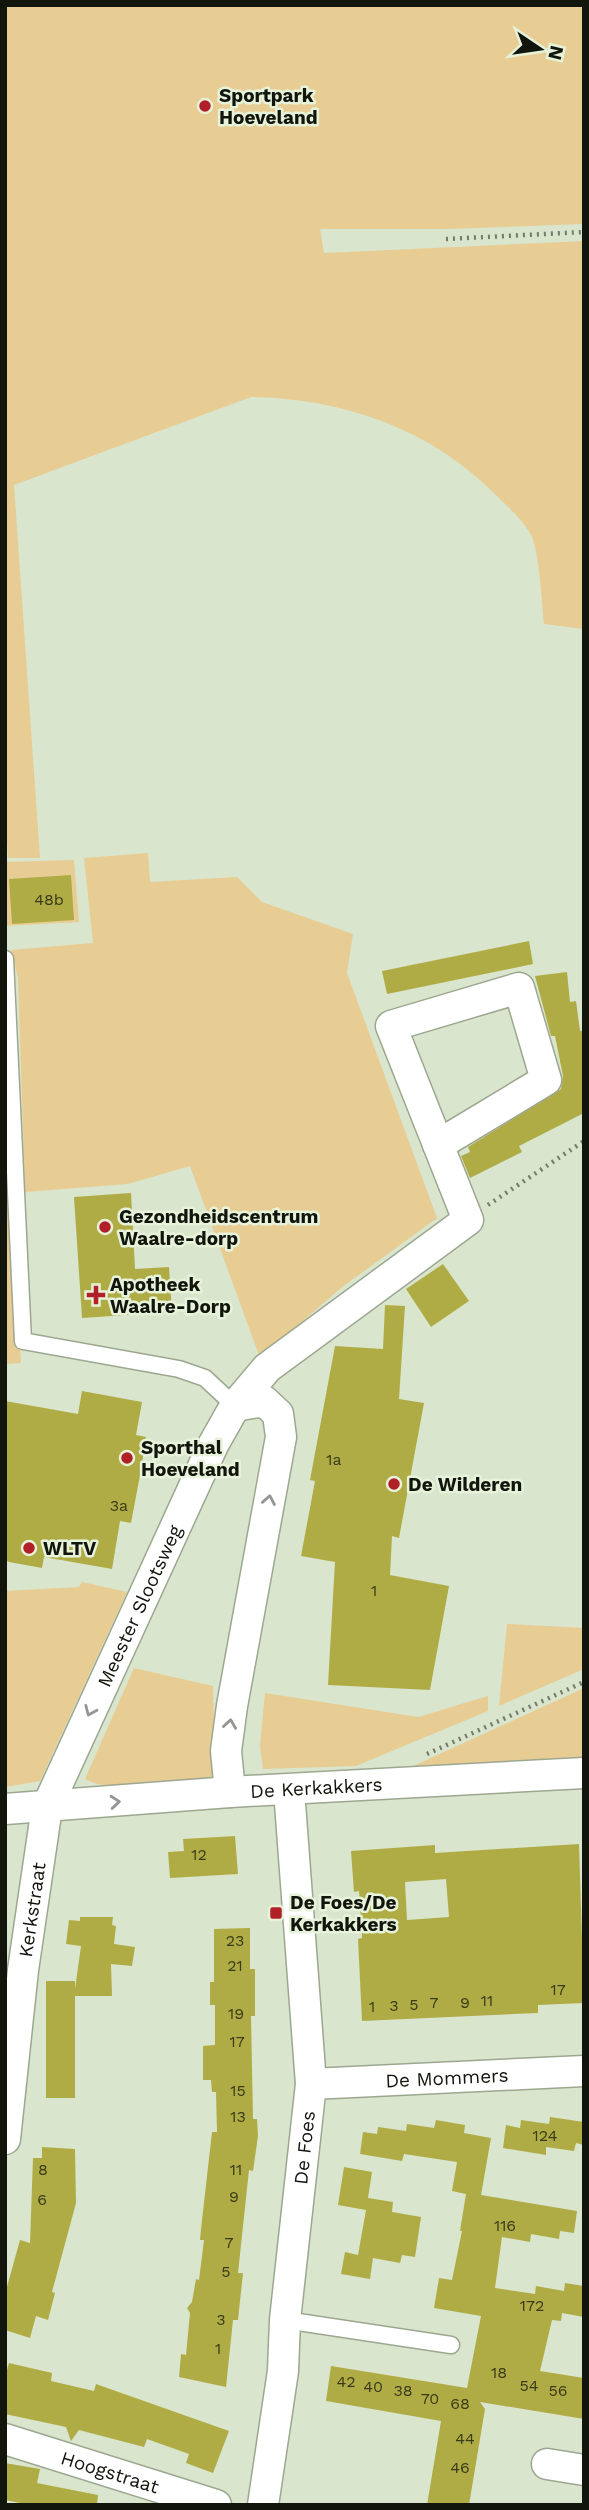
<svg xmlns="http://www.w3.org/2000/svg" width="589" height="2510" font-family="'Work Sans',sans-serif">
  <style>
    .green { fill: #e7cd93 }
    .building { fill: #b0ac45; fill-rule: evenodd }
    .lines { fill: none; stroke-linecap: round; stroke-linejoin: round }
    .service-casing { stroke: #9da790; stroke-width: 19 }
    .minor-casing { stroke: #9da790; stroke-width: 33 }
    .path { stroke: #747b6b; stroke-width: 4.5; stroke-dasharray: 2 5; stroke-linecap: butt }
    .service { stroke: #fff; stroke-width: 16 }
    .minor { stroke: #fff; stroke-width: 30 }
    .oneway { stroke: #949692 }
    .poi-dot { fill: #b11f27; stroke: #e7f2da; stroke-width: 2.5 }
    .labels { text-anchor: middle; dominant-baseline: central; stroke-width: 5; stroke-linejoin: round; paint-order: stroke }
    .number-label { font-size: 16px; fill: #393b1a }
    .poi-label { font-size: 19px; font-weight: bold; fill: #11150c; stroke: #e7f2da; text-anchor: start }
    .street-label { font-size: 19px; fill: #11150c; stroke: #e7f2da }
  </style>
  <rect width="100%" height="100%" fill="#dae5cd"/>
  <g class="green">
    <path d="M5 5H584V224L447 229H320L324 253 584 241V629L544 624C542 605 539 549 531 535 523 520 508 507 496 495 429 428 344 399 251 397L14 485 40 858H8L5 803Z"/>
    <path d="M148 853 150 882 237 877 262 902 353 934 347 973 437 1218 341 1288 260 1358 190 1166 128 1184 25 1192 18 978 11 950 93 943 84 858Z"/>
    <path d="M74 860 79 922 5 926V862Z"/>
    <path d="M5 1076 21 1363 5 1364Z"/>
    <path d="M82 1582 127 1592 40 1781 5 1787V1591L79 1587Z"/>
    <path d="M507 1624 584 1628V1669L499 1706Z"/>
    <path d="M134 1668 213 1686 215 1783C180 1784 115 1795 85 1779Z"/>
    <path d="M584 1688V1760L398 1773Z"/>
    <path d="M265 1693 418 1717 488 1696V1711L356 1766 263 1769 260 1745Z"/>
  </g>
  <g class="building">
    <path d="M71 875 74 920 12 924 9 879Z"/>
    <path d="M529 941 533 964 387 994 382 971Z"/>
    <path d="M567 972 570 1002 576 1001 580 1031 584 1030V1113L519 1146 522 1152 470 1178 461 1156 470 1152 468 1147 561 1089 563 1076 555 1036H551L535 976Z"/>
    <path d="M131 1193 135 1269 169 1267 172 1312 82 1318 74 1197Z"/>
    <path d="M443 1264 469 1301 431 1327 406 1289Z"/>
    <path d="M385 1305 405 1306 399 1399 424 1403 399 1538 392 1536 390 1575 449 1586 430 1690 328 1685 335 1562 301 1556 315 1481 310 1480 335 1346 383 1349Z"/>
    <path d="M82 1391 142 1402 136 1435 146 1437 141 1470 131 1523 120 1521 112 1569 44 1557 42 1568 9 1562 5 1560V1401L78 1414Z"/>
    <path d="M235 1836 238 1874 170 1878 168 1852 184 1851 183 1839Z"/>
    <path d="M579 1844 584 2003 538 2005V2013L362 2021 358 1939 362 1938 359 1891 354 1892 351 1851 435 1845V1853ZM446 1879 449 1917 407 1920 405 1882Z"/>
    <path d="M80 1917H113L112 1925 116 1926 114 1944 135 1947 132 1966 111 1964 112 1996H75V2098H46V1981H75V1989L81 1946 66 1944 69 1920 80 1921Z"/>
    <path d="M250 1928V1969H255V2016H251L253 2119H257L258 2136 253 2171 249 2170 238 2273H243L238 2320H233L226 2387 179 2377 181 2354 186 2355 190 2313 187 2308 192 2302 196 2279 199 2280 204 2240H200L201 2229 212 2132H217L216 2092H212L211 2080H203V2046L215 2045V2005H210V1982H214V1929Z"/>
    <path d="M550 2117 584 2122V2145L576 2143 574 2151 546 2147V2155L503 2148 506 2125 520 2128 521 2120 549 2124Z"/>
    <path d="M436 2120 465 2125 464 2133 491 2138 481 2195 577 2211 574 2233 560 2231 559 2239 531 2234 530 2242 502 2237 495 2288 535 2294 536 2286 564 2291 565 2283 584 2286V2317L562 2313 561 2321 552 2320 540 2371 584 2378V2419L480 2402 485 2409 469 2505H427L441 2421 326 2401 331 2366 467 2388 481 2316 434 2308 439 2278 452 2280 462 2231H460L466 2194 452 2191 457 2162 404 2154 402 2161 360 2154 363 2132 377 2134 378 2127 406 2131 407 2124 434 2128Z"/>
    <path d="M42 2147 75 2149 76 2203 52 2292 55 2293 48 2320 36 2316 30 2338 5 2330V2294L20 2240 30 2243 33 2158H42Z"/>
    <path d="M344 2167 372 2172 368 2198 393 2202 392 2212 421 2217 415 2257 402 2255 400 2263 373 2258 370 2279 341 2274 345 2252 358 2255 366 2210 338 2205Z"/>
    <path d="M9 2363 52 2373 51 2381 94 2391 96 2384 229 2431 213 2473 186 2463 189 2454 147 2439 144 2447 79 2430 71 2441 66 2427 5 2414V2377Z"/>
    <path d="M5 2463 40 2469 37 2483 98 2495 97 2505H30L5 2500Z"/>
  </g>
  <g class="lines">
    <g class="service-casing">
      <g id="service">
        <path d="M5 959 23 1341 179 1369 205 1378 235 1406"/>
        <path d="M285 2320 451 2345"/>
      </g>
    </g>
    <g class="minor-casing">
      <g id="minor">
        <path d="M230 1792 226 1751 232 1706 281 1437 278 1414 264 1401 235 1406"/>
        <path id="s1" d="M5 1809 230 1792 584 1773"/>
        <path id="s2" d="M311 2084 584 2071"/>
        <path id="s3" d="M5 2139 23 1970 47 1807 213 1445 235 1406 267 1368 468 1220 391 1026 519 988 546 1080 438 1145"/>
        <path id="s4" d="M5 2439 216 2505"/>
        <path d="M547 2464 584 2470"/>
        <path id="s5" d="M263 2505 283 2371 285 2320 311 2084 289 1790"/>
      </g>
    </g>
    <g class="path">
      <path d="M446 239 584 232"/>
      <path d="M488 1205 584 1141"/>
      <path d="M427 1754 584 1682"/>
    </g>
    <use href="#service" class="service"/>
    <use href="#minor" class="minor"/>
  </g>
  <defs><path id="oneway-chevron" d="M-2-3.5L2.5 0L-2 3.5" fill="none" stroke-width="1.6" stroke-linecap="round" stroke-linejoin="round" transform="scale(1.75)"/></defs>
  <g class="oneway">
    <use href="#oneway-chevron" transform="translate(269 1500) rotate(-80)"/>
    <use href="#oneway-chevron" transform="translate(90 1711) rotate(114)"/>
    <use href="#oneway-chevron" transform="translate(230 1724) rotate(-82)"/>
    <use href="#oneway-chevron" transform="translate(115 1802) rotate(-5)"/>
  </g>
  <g class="poi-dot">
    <circle cx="205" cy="106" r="7"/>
    <circle cx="105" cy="1227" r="7"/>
    <path d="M92.5 1284.5h7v7h7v7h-7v7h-7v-7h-7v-7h7z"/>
    <circle cx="127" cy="1458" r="7"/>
    <circle cx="394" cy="1484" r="7"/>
    <circle cx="29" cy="1548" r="7"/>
    <rect x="269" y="1906" width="14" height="14" rx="3.5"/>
  </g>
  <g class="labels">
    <g class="number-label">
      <text x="49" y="899">48b</text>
      <text x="334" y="1459">1a</text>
      <text x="119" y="1505">3a</text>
      <text x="374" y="1590">1</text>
      <text x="199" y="1854">12</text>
      <text x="235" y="1940">23</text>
      <text x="235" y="1965">21</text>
      <text x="558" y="1989">17</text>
      <text x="487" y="2000">11</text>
      <text x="434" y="2002">7</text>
      <text x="465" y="2002">9</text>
      <text x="414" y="2004">5</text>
      <text x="394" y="2005">3</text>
      <text x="372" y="2006">1</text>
      <text x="236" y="2013">19</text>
      <text x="237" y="2041">17</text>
      <text x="238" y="2090">15</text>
      <text x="238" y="2116">13</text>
      <text x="545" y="2135">124</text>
      <text x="43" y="2169">8</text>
      <text x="236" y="2169">11</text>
      <text x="234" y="2196">9</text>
      <text x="42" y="2199">6</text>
      <text x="505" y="2225">116</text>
      <text x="229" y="2242">7</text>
      <text x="226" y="2271">5</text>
      <text x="532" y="2305">172</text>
      <text x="221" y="2319">3</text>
      <text x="218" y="2348">1</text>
      <text x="499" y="2372">18</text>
      <text x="346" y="2381">42</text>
      <text x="529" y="2385">54</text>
      <text x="373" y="2386">40</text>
      <text x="403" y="2390">38</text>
      <text x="558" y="2390">56</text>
      <text x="430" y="2398">70</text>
      <text x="460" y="2403">68</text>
      <text x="465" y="2438">44</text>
      <text x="460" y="2467">46</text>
    </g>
    <g class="poi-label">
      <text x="219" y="95">Sportpark<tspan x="219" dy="22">Hoeveland</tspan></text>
      <text x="119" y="1216">Gezondheidscentrum<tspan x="119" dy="22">Waalre-dorp</tspan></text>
      <text x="110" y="1284">Apotheek<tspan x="110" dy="22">Waalre-Dorp</tspan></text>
      <text x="141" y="1447">Sporthal<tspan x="141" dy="22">Hoeveland</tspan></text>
      <text x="408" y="1484">De Wilderen</text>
      <text x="43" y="1548">WLTV</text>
      <text x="290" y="1902">De Foes/De<tspan x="290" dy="22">Kerkakkers</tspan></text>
    </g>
    <g class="street-label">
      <text stroke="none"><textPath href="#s3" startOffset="556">Meester Slootsweg</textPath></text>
      <text stroke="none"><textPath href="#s1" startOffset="312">De Kerkakkers</textPath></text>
      <text stroke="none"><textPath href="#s3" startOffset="231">Kerkstraat</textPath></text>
      <text stroke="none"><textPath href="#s2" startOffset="136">De Mommers</textPath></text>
      <text stroke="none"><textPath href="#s5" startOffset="360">De Foes</textPath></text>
      <text stroke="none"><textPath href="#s4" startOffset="110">Hoogstraat</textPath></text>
    </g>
  </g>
  <rect width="589" height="2510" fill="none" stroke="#11150c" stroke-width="14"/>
  <g transform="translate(540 49) rotate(103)" stroke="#e7f2da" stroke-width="5" paint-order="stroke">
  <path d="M0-5L12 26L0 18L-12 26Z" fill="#11150c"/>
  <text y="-10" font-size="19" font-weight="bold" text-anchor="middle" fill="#11150c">N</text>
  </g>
</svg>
